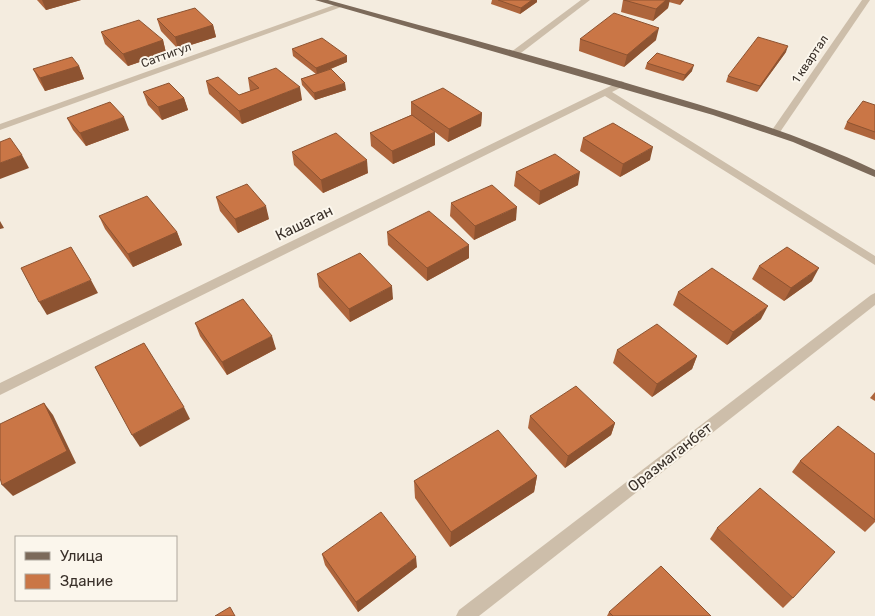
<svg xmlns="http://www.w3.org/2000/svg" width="875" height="616" font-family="Rubik,sans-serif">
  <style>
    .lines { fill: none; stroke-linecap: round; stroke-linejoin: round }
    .minor { fill: #cdbeaa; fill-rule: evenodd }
    .major { fill: #7c6a5a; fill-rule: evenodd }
    .wall { fill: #ae653c }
    .shaded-wall { fill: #8d5331 }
    .building { fill: #ca7646; stroke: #8d5331 }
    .labels { text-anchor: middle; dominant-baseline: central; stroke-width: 4; stroke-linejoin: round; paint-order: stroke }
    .far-street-label { font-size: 12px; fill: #3a312a; stroke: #fbf6ec }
    .street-label { font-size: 15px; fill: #3a312a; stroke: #fbf6ec }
  </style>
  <rect width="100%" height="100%" fill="#f4ecdf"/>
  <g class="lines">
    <g class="minor">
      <path d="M581 0H590L517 56H511V52Z"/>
      <path d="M862 0H870L778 135H772L770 133Z"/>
      <path d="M337 4 344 6 0 130V124Z"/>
      <path d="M621 81 624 82V86L612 92 875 256V265L605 96 0 395V383Z"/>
      <path d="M875 293V305L479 616H456L459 610 871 295Z"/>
    </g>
    <path class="major" d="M315 0H328C429 28 532 55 633 85 715 109 797 133 875 170V177L793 142 713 115Z"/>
  </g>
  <g class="wall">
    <path d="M37 0H81L46 10Z"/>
    <path d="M492 0H537V2L520 14 491 4Z"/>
    <path d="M623 0H684L680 5 669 2 668 8 653 21 621 12Z"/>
    <path d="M157 19 213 25 216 37 178 49 161 31Z"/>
    <path d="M101 32 163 40 166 53 128 66 105 44Z"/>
    <path d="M580 39 656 40 624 67 579 51Z"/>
    <path d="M292 49 347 62 324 72 346 90 315 100 302 85 301 79 316 74 293 56Z"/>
    <path d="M786 52 757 92 726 82 728 76Z"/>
    <path d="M647 63 692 71 683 81 645 69Z"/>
    <path d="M79 66 84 79 45 91 39 81 33 69Z"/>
    <path d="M248 78 302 100 242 124 209 94 206 81 239 95 250 91Z"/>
    <path d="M143 92 184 98 188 110 162 120 148 105Z"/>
    <path d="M411 102 482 113 481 126 448 142 431 129 435 145 393 164 371 146 370 133 411 115Z"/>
    <path d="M875 105V140L844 129 847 122Z"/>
    <path d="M67 118 129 130 86 146 73 130Z"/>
    <path d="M583 138 650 160 620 177 580 151Z"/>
    <path d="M292 152 368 173 323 193 294 165Z"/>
    <path d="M516 172 578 185 539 205 514 186Z"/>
    <path d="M216 197 269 219 238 233 220 211Z"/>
    <path d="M451 203 516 220 474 240 450 216Z"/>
    <path d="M99 216 177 232 182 245 133 267 105 229Z"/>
    <path d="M387 232 469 258 427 281 388 245Z"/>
    <path d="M759 266 812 281 784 301 752 279Z"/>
    <path d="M317 274 393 299 350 322 319 287Z"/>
    <path d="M678 292 761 319 727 345 673 305Z"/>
    <path d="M195 323 276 349 227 375 200 336Z"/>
    <path d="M617 350 697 356 692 369 652 397 613 363Z"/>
    <path d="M875 392V401L870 398Z"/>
    <path d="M530 416 615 423 611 435 565 468 528 428Z"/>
    <path d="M875 454V522L865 532 792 472 800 461Z"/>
    <path d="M537 476 534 492 450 547 415 498 414 481Z"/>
    <path d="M717 528 793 598 783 608 710 539Z"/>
    <path d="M322 554 417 567 358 612 325 565Z"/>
    <path d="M609 612 711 616H607Z"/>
  </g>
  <g class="shaded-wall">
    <path d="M42 0H81L46 10Z"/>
    <path d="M532 0H537V2L520 14 521 8Z"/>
    <path d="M666 0H670L668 8 653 21 656 9Z"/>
    <path d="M681 0H684L680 5Z"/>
    <path d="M213 25 216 37 178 49 175 37Z"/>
    <path d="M659 28 656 40 624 67 627 55Z"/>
    <path d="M163 40 166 53 128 66 123 54Z"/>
    <path d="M788 46 786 52 757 92 760 86Z"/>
    <path d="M347 56V62L317 74 316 68Z"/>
    <path d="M694 65 692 71 683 81 685 75Z"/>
    <path d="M79 66 84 79 45 91 40 78Z"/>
    <path d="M345 83 346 90 315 100 314 93Z"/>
    <path d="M300 87 302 100 242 124 239 111Z"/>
    <path d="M184 98 188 110 162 120 158 107Z"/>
    <path d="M482 113 481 126 448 142 449 129Z"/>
    <path d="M124 117 129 130 86 146 80 133Z"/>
    <path d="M435 132V145L393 164 392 151Z"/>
    <path d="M653 147 650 160 620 177 623 164Z"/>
    <path d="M22 155 29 168 0 179V163Z"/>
    <path d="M367 160 368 173 323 193 321 180Z"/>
    <path d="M580 172 578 185 539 205 540 191Z"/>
    <path d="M266 206 269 219 238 233 235 219Z"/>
    <path d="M517 207 516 220 474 240 475 226Z"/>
    <path d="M0 221 4 228 0 229Z"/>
    <path d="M177 232 182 245 133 267 128 254Z"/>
    <path d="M469 245V258L427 281V268Z"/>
    <path d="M819 268 812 281 784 301 791 288Z"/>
    <path d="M91 280 98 293 47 315 39 302Z"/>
    <path d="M392 286 393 299 350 322 349 309Z"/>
    <path d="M768 306 761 319 727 345 733 332Z"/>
    <path d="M272 336 276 349 227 375 222 362Z"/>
    <path d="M697 356 692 369 652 397 657 384Z"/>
    <path d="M44 403 53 415 76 463 13 496 2 485Z"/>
    <path d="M184 407 190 419 140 447 132 435Z"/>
    <path d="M615 423 611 435 565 468 568 456Z"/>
    <path d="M537 476 534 492 450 547 451 532Z"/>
    <path d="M416 557 417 567 358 612 356 602Z"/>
  </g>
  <g class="building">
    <path d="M498 0H532L521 8Z"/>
    <path d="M624 0H666L656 9Z"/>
    <path d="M195 8 213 25 175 37 157 19Z"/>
    <path d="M614 13 659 28 627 55 580 39Z"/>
    <path d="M139 20 163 40 123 54 101 32Z"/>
    <path d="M758 37 788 46 760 86 728 76Z"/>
    <path d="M322 38 347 56 316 68 292 49Z"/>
    <path d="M657 53 694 65 685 75 647 63Z"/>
    <path d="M72 57 79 66 40 78 33 69Z"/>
    <path d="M276 68 300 87 239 111 206 81 218 77 239 95 259 88 248 78Z"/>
    <path d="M331 69 345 83 314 93 301 79Z"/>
    <path d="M169 83 184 98 158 107 143 92Z"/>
    <path d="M443 88 482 113 449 129 411 102Z"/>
    <path d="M863 101 875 105V132L847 122Z"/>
    <path d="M110 102 124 117 80 133 67 118Z"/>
    <path d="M412 115 435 132 392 151 370 133Z"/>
    <path d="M613 123 653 147 623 164 583 138Z"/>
    <path d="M336 133 367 160 321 180 292 152Z"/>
    <path d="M10 138 22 155 0 163V142Z"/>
    <path d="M555 154 580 172 540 191 516 172Z"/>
    <path d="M247 184 266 206 235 219 216 197Z"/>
    <path d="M492 185 517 207 475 226 451 203Z"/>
    <path d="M147 196 177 232 128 254 99 216Z"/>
    <path d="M429 211 469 245 427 268 387 232Z"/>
    <path d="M71 247 91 280 39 302 21 268Z"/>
    <path d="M787 247 819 268 791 288 759 266Z"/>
    <path d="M360 253 392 286 349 309 317 274Z"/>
    <path d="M712 268 768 306 733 332 678 292Z"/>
    <path d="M243 299 272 336 222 362 195 323Z"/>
    <path d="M657 324 697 356 657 384 617 350Z"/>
    <path d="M144 343 184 407 132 435 95 367Z"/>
    <path d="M576 386 615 423 568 456 530 416Z"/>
    <path d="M44 403 67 451 2 485 0 478V424Z"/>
    <path d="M838 426 875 454V520L800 461Z"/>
    <path d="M498 430 537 476 451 532 414 481Z"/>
    <path d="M760 488 835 552 793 598 717 528Z"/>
    <path d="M381 512 416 557 356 602 322 554Z"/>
    <path d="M661 566 711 616H613L609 612Z"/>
    <path d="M230 607 235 616H215Z"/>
  </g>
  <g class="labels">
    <g class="far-street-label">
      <text transform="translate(166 55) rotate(-20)">Саттигул</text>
      <text transform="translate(810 59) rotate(-56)">1 квартал</text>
    </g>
    <g class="street-label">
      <text transform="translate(304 223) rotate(-26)">Кашаган</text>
      <text transform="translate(670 457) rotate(-38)">Оразмаганбет</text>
    </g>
  </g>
  <rect x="15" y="536" width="162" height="65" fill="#fbf6ec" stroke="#aea79e"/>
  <rect x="25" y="552" width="25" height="8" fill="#7c6a5a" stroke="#aea79e"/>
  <text x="60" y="561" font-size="15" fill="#3a312a">Улица</text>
  <rect x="25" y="574" width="25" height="15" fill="#ca7646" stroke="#aea79e"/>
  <text x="60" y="586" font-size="15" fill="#3a312a">Здание</text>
</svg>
